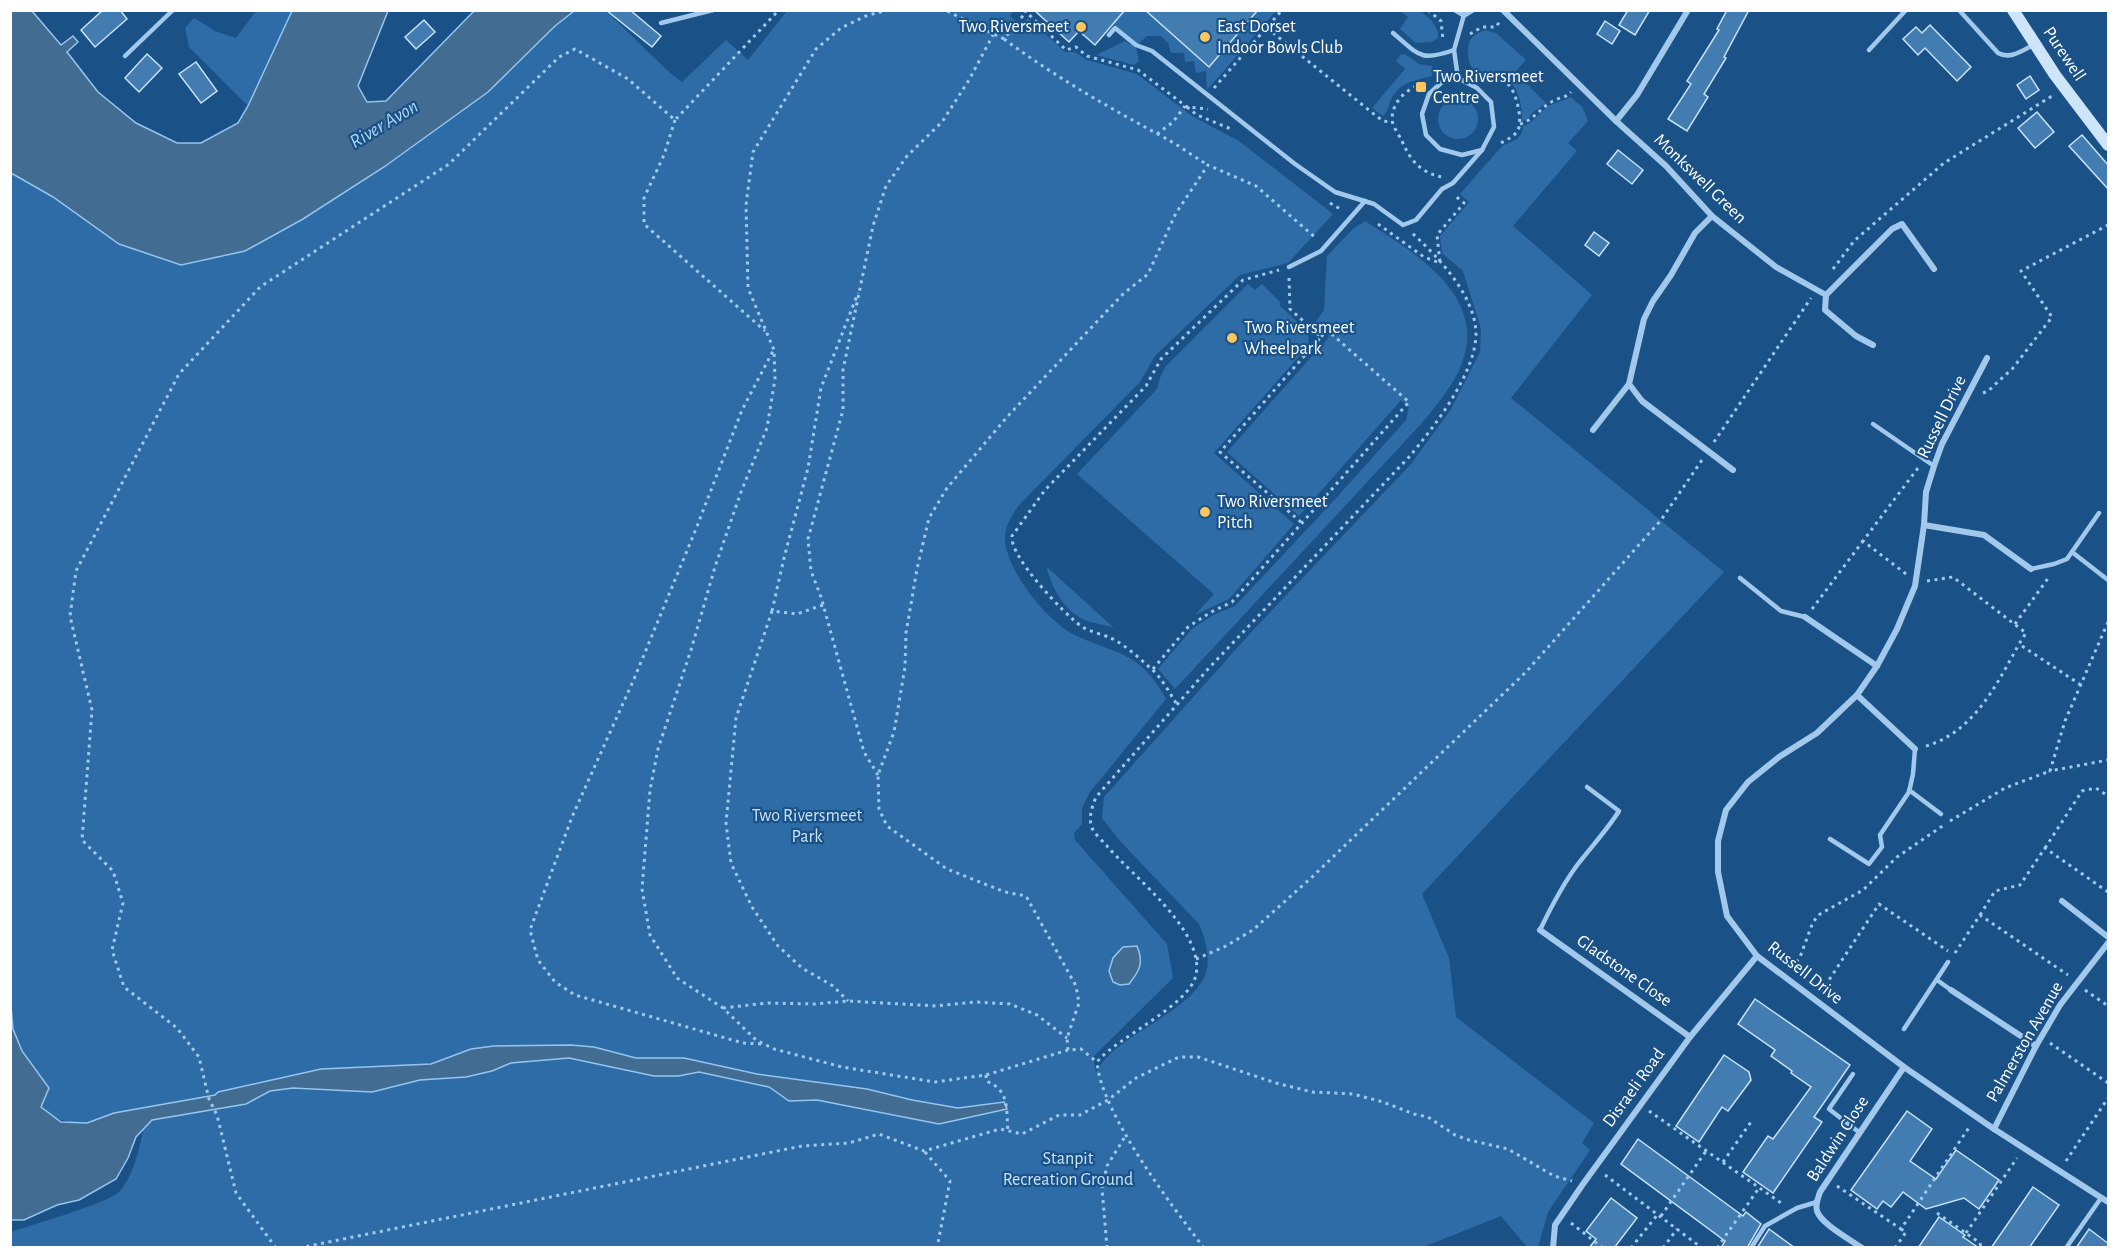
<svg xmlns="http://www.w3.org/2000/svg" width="2119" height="1258" font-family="'Alegreya Sans',sans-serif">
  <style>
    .green { fill: #2d6ca6 }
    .water { fill: #436c93; stroke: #95c5ef; stroke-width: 1.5 }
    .building { fill: #437cb1; stroke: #c7e2f9; stroke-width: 1.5 }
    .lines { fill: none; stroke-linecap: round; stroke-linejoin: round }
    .path { stroke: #a2c9ec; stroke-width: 3; stroke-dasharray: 3 4.5; stroke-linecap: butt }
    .lane { stroke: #a2c9ec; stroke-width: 4.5 }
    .street { stroke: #a2c9ec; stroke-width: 6 }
    .secondary { stroke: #cee4f9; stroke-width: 12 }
    .poi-dot { fill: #ffc55e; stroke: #1a5288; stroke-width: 2 }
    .labels { text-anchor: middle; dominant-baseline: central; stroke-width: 4.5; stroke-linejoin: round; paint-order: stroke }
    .poi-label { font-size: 18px; fill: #fff; stroke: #1a5288; text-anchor: start }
    .street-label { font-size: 18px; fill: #fff; stroke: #1a5288 }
    .park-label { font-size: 18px; fill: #c7e2f9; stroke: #1a5288 }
    .water-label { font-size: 20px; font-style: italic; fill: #aed3f4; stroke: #1a5288 }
  </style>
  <rect width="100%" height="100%" fill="#1a5288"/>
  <g class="green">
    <path d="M1015 10 1010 16 1021 25 1028 18 1065 52H1075L1087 60 1137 74 1192 116 1239 141 1333 214 1288 263 1240 275 1155 356 1140 382 1019 505C1012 515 1005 526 1005 538 1005 570 1048 622 1075 635 1096 646 1118 649 1137 663 1150 673 1158 685 1166 699L1090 792 1082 808V824L1074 833 1075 840 1167 944 1173 978 1093 1057 1096 1072C1099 1067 1103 1061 1107 1057 1132 1031 1187 1010 1204 978 1212 963 1206 939 1199 924L1119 840 1102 818 1104 797 1255 628 1411 464 1451 409 1480 352 1481 329 1463 271 1442 253 1440 236 1469 202 1460 194 1502 146 1517 139 1522 133 1523 126 1530 123 1548 106 1571 97 1582 107 1588 121 1568 143 1577 151 1513 226 1592 295 1511 398 1724 572 1422 894 1449 958 1456 1017 1594 1123 1582 1143 1590 1150 1548 1212 1538 1247H1527L1501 1216 1421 1248 11 1247V1232C28 1226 112 1202 120 1191 136 1171 140 1145 145 1121L91 1127 40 1115 10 1041V173L53 197 118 244 245 251 303 219 384 167 488 92 555 26 574 11H606L669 72 682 82 726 40 748 60 787 11Z"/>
    <path d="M256 11H292L248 106 189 47 185 28 194 18 215 31 236 38Z"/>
    <path d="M1125 11H1145L1209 67 1258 11H1276L1207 90 1206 71 1196 73 1194 61 1185 62 1184 53H1171L1168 43 1161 36H1147L1138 44 1113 24Z"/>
    <path d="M1400 11C1405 11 1410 10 1415 10 1426 12 1440 27 1438 38L1432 42 1416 43 1400 29 1408 17Z"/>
    <path d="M1485 30 1496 33 1526 60 1515 72 1546 103 1531 114 1528 120 1522 121C1522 107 1520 91 1510 82 1496 69 1466 84 1468 49 1468 38 1475 34 1485 30Z"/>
    <path d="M1125 41 1136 47 1139 61 1134 65 1096 55Z"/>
    <path d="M1405 54 1419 64 1432 66 1433 73 1431 76C1414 81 1399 82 1391 100 1388 106 1388 112 1383 116L1372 108 1405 69 1396 61 1400 55Z"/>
    <circle cx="1458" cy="119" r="20"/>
    <path d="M1365 221C1413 252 1488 295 1462 363 1454 385 1436 406 1421 424L1175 689 1158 669 1192 629 1213 615 1235 606 1339 495 1406 420 1409 407 1401 400 1299 516 1227 452 1329 337 1315 323 1324 310 1327 256 1353 229Z"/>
    <path d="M1248 284 1255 290 1262 284 1281 303 1279 305 1308 332 1309 345 1214 453 1294 524 1229 599 1195 615 1214 594 1077 474 1157 389 1160 378 1165 367Z"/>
    <path d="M1047 568V567L1114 628C1106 625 1098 624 1090 622 1067 615 1052 590 1047 568Z"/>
  </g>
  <g class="water">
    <path d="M10 11H32L61 45 73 36 78 42 67 52 98 92 136 123 177 143H201L238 123 248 106 292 11H388L358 86 367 102 386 101 474 11H574L555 26 488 92 384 167 303 219 245 251 181 265 119 244 53 197 11 173Z"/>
    <path d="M1137 946C1144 963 1140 970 1129 984L1120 985 1113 982 1109 971 1113 958 1123 947Z"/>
    <path d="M10 995 13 1029 22 1051 49 1088 41 1107 61 1122 87 1123 114 1113 215 1095 218 1092 321 1069 431 1064 471 1049 494 1046 571 1045 594 1047 636 1058H684L757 1074 867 1089 912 1100 958 1108 1004 1102 1007 1109 939 1124 817 1100 789 1101 769 1087 699 1072 678 1076H654L569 1058 511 1063 492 1071 466 1077 420 1080 372 1092 293 1088 270 1091 246 1104 152 1120 136 1137 128 1158 116 1179 79 1200 57 1205 24 1220H11Z"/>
  </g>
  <g class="building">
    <path d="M103 10H120L127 19 95 47 81 30Z"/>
    <path d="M606 10H630L661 36 652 47Z"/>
    <path d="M1034 10H1125L1095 45 1079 31 1069 42Z"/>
    <path d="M1145 10H1258L1209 67Z"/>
    <path d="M1628 10H1650L1635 35 1619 25Z"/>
    <path d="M1727 10H1749L1724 57 1726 58 1704 94 1708 97 1687 131 1668 119 1691 84 1687 81 1719 30 1717 29Z"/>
    <path d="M424 20 435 32 416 49 405 37Z"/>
    <path d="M1605 21 1620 31 1612 44 1597 34Z"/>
    <path d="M1930 25 1971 67 1957 81 1925 48 1918 55 1903 39 1916 27 1922 33Z"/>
    <path d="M147 54 162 68 139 92 125 78Z"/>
    <path d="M196 62 217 91 201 103 179 74Z"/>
    <path d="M2030 76 2039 90 2026 99 2017 85Z"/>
    <path d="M2037 112 2054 132 2035 148 2018 128Z"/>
    <path d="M2082 135 2109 166V190L2069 146Z"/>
    <path d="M1618 150 1643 170 1632 184 1607 164Z"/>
    <path d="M1594 232 1609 243 1599 256 1585 245Z"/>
    <path d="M1755 999 1850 1065 1814 1117 1822 1122 1773 1193 1743 1172 1768 1136 1773 1139 1811 1087 1791 1073 1792 1071 1771 1056 1775 1050 1738 1024Z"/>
    <path d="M1724 1055 1749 1072 1751 1080 1728 1111 1722 1107 1699 1142 1676 1126Z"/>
    <path d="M1907 1111 1932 1129 1910 1161 1936 1179 1956 1150 1999 1180 1979 1209 1964 1198 1926 1209 1903 1192 1891 1207 1883 1201 1877 1209 1851 1190Z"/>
    <path d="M1638 1139 1743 1216 1746 1212 1761 1224 1747 1248H1721L1725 1241 1621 1164Z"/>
    <path d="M2033 1187 2059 1205 2029 1248H1991Z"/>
    <path d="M1611 1198 1637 1218 1614 1248H1589L1596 1239 1586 1231Z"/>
    <path d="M1939 1217 1965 1235 1963 1237 1979 1248H1918Z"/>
    <path d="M1769 1229 1795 1248H1757Z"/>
    <path d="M2089 1229 2109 1244V1248H2076Z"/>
  </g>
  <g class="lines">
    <g class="path">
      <path d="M889 10 868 15 841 28 816 49 753 152 746 205 748 288 774 350 775 379 767 428 741 492 715 567 691 650 658 749 650 790 642 889 650 935 677 978 723 1008 756 1040 774 1049 842 1067 935 1082 986 1075 1068 1050 1081 1049 1097 1062"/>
      <path d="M940 10 947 11 1004 39 1026 12"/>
      <path d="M1024 10 1066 50 1076 47 1087 56 1138 70 1187 107 1208 109"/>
      <path d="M1428 10 1441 21 1443 40"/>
      <path d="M1267 28 1375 115 1383 121 1392 122"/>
      <path d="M1470 34 1482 27H1496L1500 21"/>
      <path d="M1004 39C1057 78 1108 107 1165 138 1180 146 1194 157 1208 165"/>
      <path d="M1486 80C1492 80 1499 80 1505 82 1516 87 1523 120 1518 130 1514 137 1506 140 1499 144"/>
      <path d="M1423 83C1407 89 1392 101 1392 120 1393 127 1399 135 1402 141 1410 160 1420 172 1441 177"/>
      <path d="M1214 88 1282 10"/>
      <path d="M1187 107 1197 115 1231 129"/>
      <path d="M675 120 664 155 644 198V224L765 331"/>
      <path d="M1520 124C1533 121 1541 107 1553 101 1560 97 1566 98 1571 92"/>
      <path d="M1157 134 1173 122 1185 106"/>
      <path d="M1330 203 1342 210"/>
      <path d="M1378 224 1424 257 1440 263 1437 235 1464 203 1454 195"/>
      <path d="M1833 269 1854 241 1944 163 2052 96"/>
      <path d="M1289 278 1290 309 1321 337 1220 452 1302 523"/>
      <path d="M1983 393 1988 391 2013 368 2052 317 2021 271 2108 225"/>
      <path d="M1714 442 1811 298"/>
      <path d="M1906 574 1863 541 1918 468"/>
      <path d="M1927 581 1953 577 2026 633 2019 644 2081 685"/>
      <path d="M823 605 797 614 772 611 736 718 726 823 731 863 752 907 778 946 802 968 833 986 848 1001"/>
      <path d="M1812 609 1863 541"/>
      <path d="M772 611 784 558 808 468 821 388 858 293"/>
      <path d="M2108 622 2065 721 2050 771 2108 760"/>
      <path d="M2015 624 2049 577"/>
      <path d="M1153 669 1188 627 1211 612 1232 602 1409 402 1327 330 1321 337"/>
      <path d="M1176 703C1168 690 1160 675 1148 666 1137 656 1125 645 1111 638 1102 634 1090 632 1081 626 1064 614 1009 556 1012 536L1045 490 1146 386 1161 359 1243 280 1279 270"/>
      <path d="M1926 746C1974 732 1997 684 2019 644"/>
      <path d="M878 775 864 752 821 597 811 571 808 539 843 410V370L873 226 886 186 907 156 942 122 969 80 993 35"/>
      <path d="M1950 821 2005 788 2050 771"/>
      <path d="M2045 848 2082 791 2096 788 2108 796"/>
      <path d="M1980 915 1995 891 2020 885 2045 848 2108 892"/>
      <path d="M1955 953 1980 915 2068 975"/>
      <path d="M1196 959 1224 947 1253 930 1311 878 1526 672 1661 520 1702 460"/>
      <path d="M1792 968 1800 957 1813 922 1820 914 1863 890 1897 857 1944 825"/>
      <path d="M2085 990 2108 1006"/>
      <path d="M1821 992 1879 904 1948 951"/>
      <path d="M723 1008 767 1003 815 1004 848 1001 936 1006 976 1002 1010 1004 1037 1015 1067 1038"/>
      <path d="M2050 1043 2108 1083"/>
      <path d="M761 1044 743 1043 575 995 555 982 538 960 530 930 572 817 634 679 696 529 742 410 773 351"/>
      <path d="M1068 1050 1067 1038 1079 1003 1076 986 1026 896 1005 892 947 869 887 826 879 809 878 775 894 732 905 667 906 633 917 569 929 518 947 488 1007 417 1123 294 1148 274 1176 213 1208 165 1256 186 1317 239"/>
      <path d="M986 1075V1081C1010 1090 1006 1109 1008 1131"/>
      <path d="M1649 1111 1784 1205"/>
      <path d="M925 1152 950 1181 937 1248"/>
      <path d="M2066 1161 2108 1098"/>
      <path d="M1723 1162 1753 1119"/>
      <path d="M1605 1175 1702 1248"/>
      <path d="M1837 1186 1901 1229 1970 1126"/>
      <path d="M1937 1213 1980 1243 1981 1248"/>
      <path d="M1661 1216 1706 1151"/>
      <path d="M1571 1223 1603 1248"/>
      <path d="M1966 1233 2017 1158"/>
      <path d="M276 1248 236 1193 217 1115 209 1099 199 1057 177 1028 124 987 112 950 123 903 113 871 82 840 92 710 70 616 76 571 179 374 260 287 449 164 559 57 575 49 628 79 675 120 779 10"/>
      <path d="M299 1248 802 1146 849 1143 879 1134 924 1151 1000 1129 1022 1134 1059 1115H1080L1108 1100 1136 1078 1179 1057H1198L1276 1083 1312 1092 1353 1094 1383 1102 1414 1114 1428 1117 1455 1135 1469 1140 1508 1149 1554 1176 1572 1181"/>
      <path d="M1107 1248 1102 1188 1107 1166 1126 1135"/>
      <path d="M1204 1248C1172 1206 1101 1113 1097 1062 1117 1037 1189 1006 1196 975 1205 930 1132 876 1107 846 1102 841 1095 834 1092 828 1088 818 1092 807 1096 797L1209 668 1409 457C1434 427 1477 372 1476 332 1474 294 1438 257 1412 233"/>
      <path d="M1631 1248 1658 1214"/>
      <path d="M1663 1248 1677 1229"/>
      <path d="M1717 1248 1759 1188"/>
      <path d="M1895 1248 1906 1232 1901 1229"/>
    </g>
    <g class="lane">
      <path d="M1959 10 1998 53C2011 60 2023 50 2035 44"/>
      <path d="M661 23 713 10"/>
      <path d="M1393 33C1419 55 1420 62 1454 50"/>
      <path d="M1109 35 1115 28 1136 45 1152 51 1295 164 1335 192 1374 204 1403 225 1416 220 1442 189 1453 183 1482 150"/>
      <path d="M1869 50 1906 10"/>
      <path d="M125 56 173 10"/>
      <path d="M1458 78 1477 88 1491 102 1494 127 1482 150 1462 155 1440 149 1426 135 1422 114 1429 94 1442 82Z"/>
      <path d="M1458 78 1454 50 1464 15"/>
      <path d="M1289 267 1321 251 1365 201"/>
      <path d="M1873 424 1934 466"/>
      <path d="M2072 552 2108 580"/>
      <path d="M2031 569 2054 564 2067 559 2099 513"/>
      <path d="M1740 578 1781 611 1805 617"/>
      <path d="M1909 790 1941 814"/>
      <path d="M1830 839 1869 864 1882 847 1880 835 1909 792 1913 774 1915 749"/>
      <path d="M1540 930C1551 907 1563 884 1578 864 1592 846 1607 830 1619 811L1587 787"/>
      <path d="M1937 980 1951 990"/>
      <path d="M1904 1029 1948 962"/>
      <path d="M1853 1074 1829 1109 1860 1133"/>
      <path d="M1751 1248 1765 1226 1797 1208 1817 1202"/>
      <path d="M2066 1248 2101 1198"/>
    </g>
    <g class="street">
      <path d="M1456 10 1464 15 1472 10"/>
      <path d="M1503 10 1616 121 1666 166 1712 216 1776 267 1826 295 1825 310 1856 336 1873 345"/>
      <path d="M1616 121 1637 95 1688 10"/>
      <path d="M1712 216 1695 233 1671 275 1653 301 1644 319 1629 384 1642 401 1733 470"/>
      <path d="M1826 295 1892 229 1902 224 1934 269"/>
      <path d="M1987 358 1942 444 1934 466 1926 492 1924 525 1915 586 1897 629 1877 666 1857 695 1817 733 1779 757 1748 782 1726 810 1718 841V872L1727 916 1757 956 1904 1067 1994 1129 2108 1202"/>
      <path d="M1593 430 1629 384"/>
      <path d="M1924 525 1984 535 2031 569"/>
      <path d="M1805 617 1877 666"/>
      <path d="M1857 695 1915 749"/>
      <path d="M2062 901 2108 937"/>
      <path d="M1540 930 1690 1037"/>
      <path d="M1951 990 2036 1046"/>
      <path d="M1994 1129 2036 1046 2060 1005 2108 943"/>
      <path d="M1553 1248 1555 1225 1583 1184 1690 1037 1757 956"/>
      <path d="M1862 1248C1851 1240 1821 1224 1817 1211 1815 1205 1818 1198 1820 1192L1904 1067"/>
    </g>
    <path class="secondary" d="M2013 10 2055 75 2108 145"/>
  </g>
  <g class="poi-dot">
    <circle cx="1081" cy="27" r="6"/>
    <circle cx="1205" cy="37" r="6"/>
    <rect x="1415" y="81" width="12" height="12" rx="3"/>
    <circle cx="1232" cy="338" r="6"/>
    <circle cx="1205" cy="512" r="6"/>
  </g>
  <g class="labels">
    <g class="poi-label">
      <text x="1069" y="27" text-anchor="end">Two Riversmeet</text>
      <text x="1217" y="27">East Dorset<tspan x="1217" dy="21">Indoor Bowls Club</tspan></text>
      <text x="1433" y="77">Two Riversmeet<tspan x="1433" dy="21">Centre</tspan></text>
      <text x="1244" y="328">Two Riversmeet<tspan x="1244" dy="21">Wheelpark</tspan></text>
      <text x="1217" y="502">Two Riversmeet<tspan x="1217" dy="21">Pitch</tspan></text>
    </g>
    <g class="street-label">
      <text transform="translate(2064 54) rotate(56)">Purewell</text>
      <text transform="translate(1700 179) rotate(44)">Monkswell Green</text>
      <text transform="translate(1942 417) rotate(-64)">Russell Drive</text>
      <text transform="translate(1624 971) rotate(35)">Gladstone Close</text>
      <text transform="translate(1805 973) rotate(38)">Russell Drive</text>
      <text transform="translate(2025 1042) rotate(-60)">Palmerston Avenue</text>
      <text transform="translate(1634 1088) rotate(-54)">Disraeli Road</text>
      <text transform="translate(1838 1139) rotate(-57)">Baldwin Close</text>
    </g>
    <g class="park-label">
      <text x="807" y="816">Two Riversmeet<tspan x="807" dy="21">Park</tspan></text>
      <text x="1068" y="1159">Stanpit<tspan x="1068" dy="21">Recreation Ground</tspan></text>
    </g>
    <g class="water-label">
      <text transform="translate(384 124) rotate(-31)">River Avon</text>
    </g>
  </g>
  <rect width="2119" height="1258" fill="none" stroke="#ffffff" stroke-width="24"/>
</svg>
